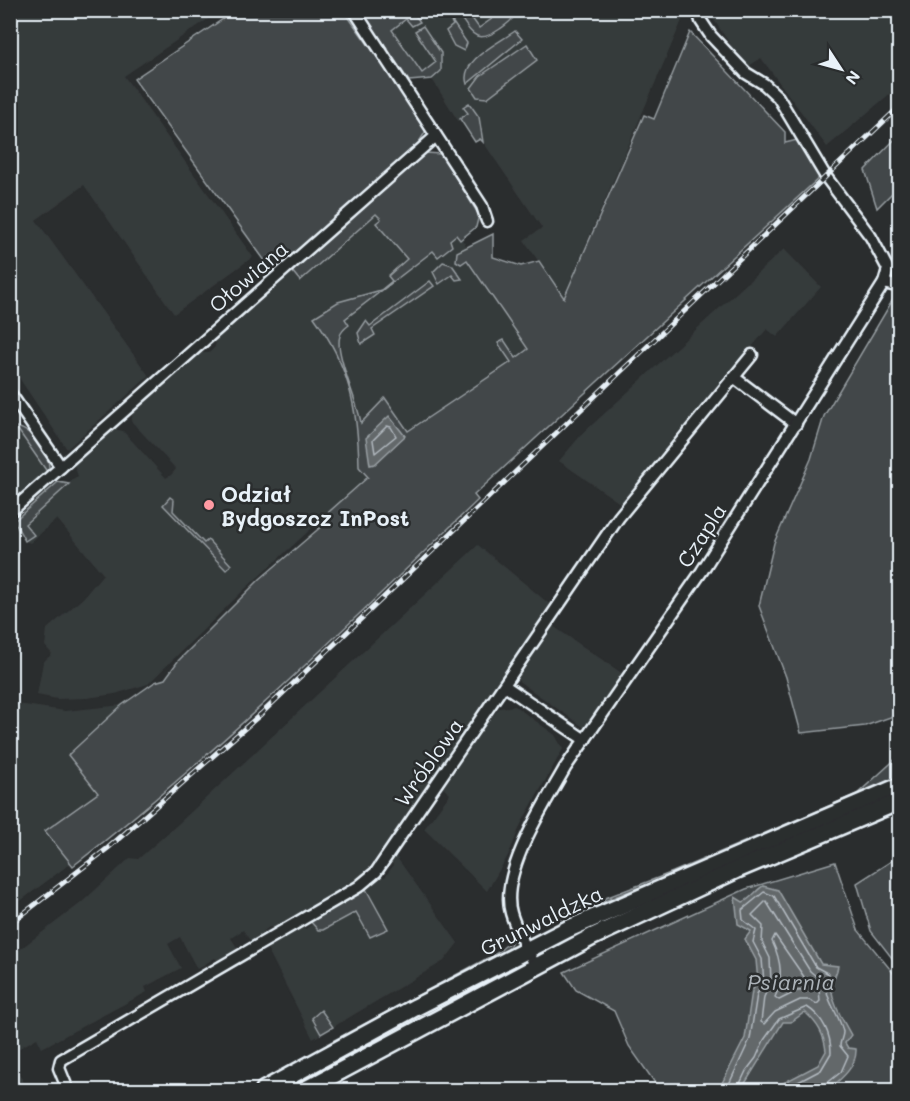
<svg xmlns="http://www.w3.org/2000/svg" width="910" height="1101" font-family="Mali,sans-serif">
  <style>
    .built { fill: #363a3b }
    .green { fill: #424648; stroke: #959ca0; stroke-width: 1.5 }
    .water { fill: #63686b; stroke: #989fa3; stroke-width: 1.5 }
    .lines { fill: none; stroke-linecap: round; stroke-linejoin: round }
    .shore { stroke: #b3bac0; stroke-width: 1.5 }
    .minor-casing { stroke: #e8f1f8; stroke-width: 15 }
    .primary-casing { stroke: #e8f1f8; stroke-width: 21 }
    .minor { stroke: #2a2d2e; stroke-width: 10 }
    .primary { stroke: #2a2d2e; stroke-width: 16 }
    .rail-casing { stroke: #e8f1f8; stroke-width: 5 }
    .rail { stroke: #2a2d2e; stroke-width: 3; stroke-dasharray: 9; stroke-linecap: butt }
    .poi-dot { fill: #ff9aa2; stroke: #2a2d2e; stroke-width: 2 }
    .labels { text-anchor: middle; dominant-baseline: central; stroke-width: 5; stroke-linejoin: round; paint-order: stroke }
    .street-label { font-size: 21px; fill: #e8f1f8; stroke: #2a2d2e }
    .poi-label { font-size: 21px; font-weight: bold; fill: #e8f1f8; stroke: #2a2d2e; text-anchor: start }
    .water-label { font-size: 22px; font-style: italic; fill: #acb3b9; stroke: #2a2d2e }
  </style>
  <rect width="100%" height="100%" fill="#2a2d2e"/>
  <filter id="ink" filterUnits="userSpaceOnUse"><feTurbulence type="fractalNoise" baseFrequency=".0167" numOctaves="2"/><feDisplacementMap in="SourceGraphic" scale="12" xChannelSelector="R" yChannelSelector="G"/><feConvolveMatrix kernelMatrix="1 2 1 2 8 2 1 2 1" color-interpolation-filters="sRGB"/></filter>
  <g filter="url(#ink)">
    <g class="built">
      <path d="M371 10 686 11 563 298 524 240 542 228 481 139 475 142 460 120 458 121 432 79 413 80Z"/>
      <path d="M10 11H220L124 76 253 257 174 314 84 185 36 220 149 376 67 449 11 366Z"/>
      <path d="M708 11H899V86L827 147 761 58 746 68Z"/>
      <path d="M429 152 441 154 457 232 573 402 494 478 368 477 245 589 148 684 115 694 87 698 57 699 37 695 43 662 52 654 45 646 47 629 83 598 103 574 57 519 30 543 25 541 11 523 58 482 69 483 78 476 73 462 99 444 114 429 123 431 166 478 171 475 176 469 131 421 133 413 201 353H209L215 347 216 339Z"/>
      <path d="M784 249 821 287 777 337 767 329 697 412 700 414 683 434 679 431 665 449 670 454 624 506 559 461 582 434Z"/>
      <path d="M18 431 48 473 11 505V432Z"/>
      <path d="M478 545 553 607 398 830 361 878 274 928 269 927 251 942 243 930 231 938 238 949 218 961 215 958 197 969 180 937 168 944 181 968 145 987 147 992 42 1048 37 1038 11 1053V956L81 903 130 858 138 859 178 824Z"/>
      <path d="M553 626 623 674 586 729 517 680Z"/>
      <path d="M11 703 65 711 122 705 68 755 98 793 45 831 71 863 11 908Z"/>
      <path d="M515 706 555 735 563 749 521 824 509 854 487 891 424 829 450 794 443 788 479 733 499 708Z"/>
      <path d="M395 855 458 943 444 961 313 1039 266 946 299 927 305 929 312 924 310 921 366 889 380 877H385L393 866 391 860Z"/>
      <path d="M11 1063H13L28 1090H11Z"/>
    </g>
    <g class="green">
      <path d="M235 11H344L421 118 426 131 414 150 273 272 134 79Z"/>
      <path d="M365 11H412L420 22 412 26 406 19 392 30 422 73 436 62 415 31 423 26 441 53V71L432 79 409 81 366 18Z"/>
      <path d="M445 11 467 43 464 51 454 46 446 31 453 25Z"/>
      <path d="M456 11H467L479 28 503 11H511L514 16C511 22 506 25 500 29 474 47 471 31 456 11Z"/>
      <path d="M515 31 522 39 467 84C459 60 499 43 515 31Z"/>
      <path d="M690 32 785 132V143L797 140 820 177 474 495 478 500C347 626 217 754 73 866L45 831 98 793 68 755 122 705 155 682 165 679 178 661 260 579 323 525 322 518 368 477 359 467C358 409 349 365 314 317L338 302 381 290 392 281 388 276 407 259 376 223 381 219 376 214 300 281 292 271 425 153 441 154 479 215 476 227 460 240 456 235 450 240 452 246 438 257 433 251 345 319 349 325C345 328 341 331 340 336 334 352 358 402 361 423L385 398 408 431 511 362 498 343 504 340 516 358 528 349 467 260 461 264 456 261 457 252 493 234V257L521 266 539 261 564 298 644 115 654 119Z"/>
      <path d="M527 44 537 60 487 98 477 97 471 88 480 76Z"/>
      <path d="M469 103 479 117 483 142 480 139 475 142 460 119 468 113 463 107Z"/>
      <path d="M899 135V186L877 208 865 170Z"/>
      <path d="M443 262 452 265 462 279 456 280 452 275 439 284 433 272Z"/>
      <path d="M430 281 434 286 372 329 375 335 361 344 358 333 366 321 370 326Z"/>
      <path d="M898 291 899 714 865 726 801 733 786 677 759 606 774 543 811 459 824 416Z"/>
      <path d="M16 427C33 430 53 456 48 473Z"/>
      <path d="M58 482 69 484 25 524 34 535 25 541 14 521Z"/>
      <path d="M170 497 174 500 173 511 204 543 208 540 231 565 226 570 163 505Z"/>
      <path d="M899 756V779L671 877 637 888 560 919 561 915 673 872 857 794Z"/>
      <path d="M899 856V967L871 931 857 883Z"/>
      <path d="M835 862 858 930 899 980V1090H660L629 1046 614 1011 576 990 564 972 746 889Z"/>
      <path d="M366 889 388 929 370 937 356 912 323 930H318L310 921Z"/>
      <path d="M512 940 508 951 327 1044 497 953Z"/>
      <path d="M519 963 425 1012 372 1047 293 1090H286L374 1042 419 1011Z"/>
      <path d="M321 1010 333 1027 321 1034 312 1018Z"/>
    </g>
    <g class="water">
      <path d="M389 416 405 436 375 464 370 465 366 438Z"/>
      <path d="M763 886 778 890 821 964 838 966C837 974 833 978 832 985 830 1000 844 1022 851 1035L845 1043 848 1048 856 1049C857 1067 840 1080 828 1090H770L818 1065 826 1051C824 1034 818 1024 805 1012L791 1022H783L741 1090H727L721 1085 745 1038 752 991 758 982 756 960 745 939 751 931 738 924 735 897 743 902C750 900 756 890 763 886Z"/>
    </g>
    <g class="lines">
      <g class="shore">
        <path d="M387 426 391 427 396 436 375 453 373 440Z"/>
        <path d="M766 901 810 971 818 978 820 1001 817 1004 809 1000H800L775 1012 764 1024 761 1022 764 997 771 982 770 958 762 942 763 926 752 915Z"/>
        <path d="M775 935 809 984 808 990 797 991 779 1000 775 997C784 979 780 958 772 941Z"/>
        <path d="M731 1090 730 1082 750 1039 757 994 764 983 762 959 753 942 756 930 743 920 742 910 764 892 774 896 816 967 829 974C820 998 839 1010 843 1032 843 1037 840 1041 840 1046L848 1056 841 1072 826 1084 824 1090"/>
        <path d="M737 1090 746 1071 756 1058 764 1040 779 1019 807 1007C823 1017 831 1034 831 1053L821 1070 783 1090"/>
      </g>
      <g class="minor-casing">
        <g id="minor">
          <path d="M354 10 482 206 487 221"/>
          <path d="M884 283 900 287"/>
          <path d="M735 378 796 424"/>
          <path d="M10 393 61 467"/>
          <path d="M10 512 436 136"/>
          <path d="M505 686 585 740"/>
          <path d="M536 967C527 949 516 931 511 913 499 873 546 802 565 768L702 571 884 283 888 269 871 237 826 177 778 97 764 84 746 73 711 36 701 21 698 10"/>
          <path d="M68 1090 59 1068 61 1060 358 887 376 872 619 517 752 355"/>
        </g>
      </g>
      <g class="primary-casing">
        <g id="primary">
          <path d="M264 1090 416 1007 568 929 900 786"/>
          <path d="M305 1090 592 937 736 870 900 801"/>
        </g>
      </g>
      <use href="#minor" class="minor"/>
      <use href="#primary" class="primary"/>
      <g class="rail-casing">
        <path id="rail" d="M10 924 108 848 261 714 900 106"/>
      </g>
      <use href="#rail" class="rail"/>
    </g>
  </g>
  <circle class="poi-dot" cx="209" cy="505" r="6"/>
  <g class="labels">
    <g class="street-label">
      <text transform="translate(248 276) rotate(-41)">Ołowiana</text>
      <text transform="translate(701 535) rotate(-57)">Czapla</text>
      <text transform="translate(428 762) rotate(-55)">Wróblowa</text>
      <text transform="translate(541 920) rotate(-26)">Grunwaldzka</text>
    </g>
    <g class="poi-label">
      <text x="221" y="493">Odział<tspan x="221" dy="24">Bydgoszcz InPost</tspan></text>
    </g>
    <g class="water-label">
      <text x="791" y="981">Psiarnia</text>
    </g>
  </g>
  <rect width="910" height="1101" fill="none" stroke="#2a2d2e" stroke-width="36"/>
  <rect x="18" y="18" width="874" height="1065" fill="none" stroke="#e8f1f8" stroke-width="2" filter="url(#ink)"/>
  <g transform="translate(841 69) rotate(126)" stroke="#2a2d2e" stroke-width="4.5" paint-order="stroke">
  <path d="M0-4.5L10 22L0 15L-10 22Z" fill="#e8f1f8"/>
  <text y="-9" font-size="16" font-weight="bold" text-anchor="middle" fill="#e8f1f8">N</text>
  </g>
</svg>
